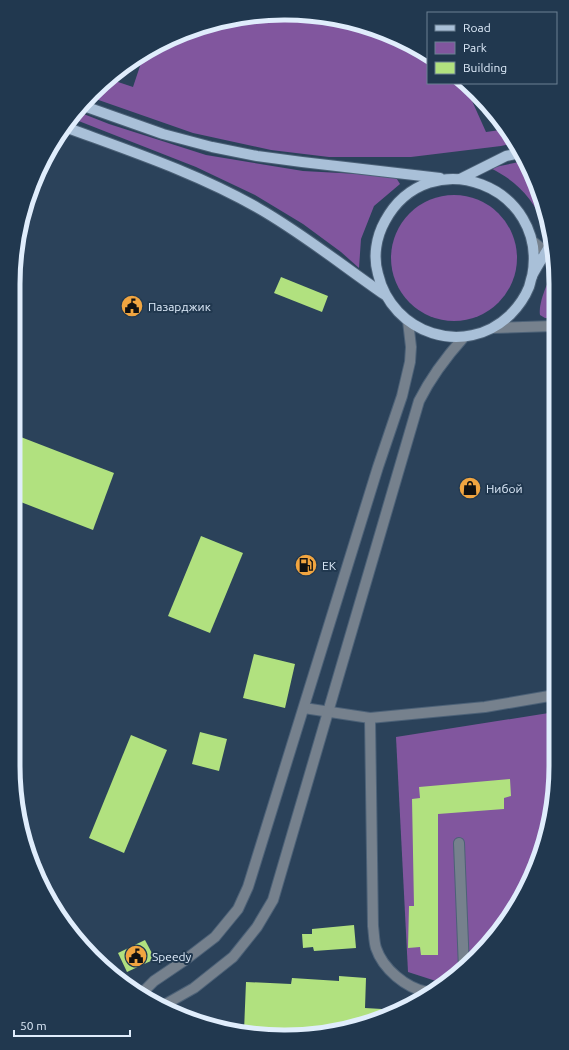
<svg xmlns="http://www.w3.org/2000/svg" width="569" height="1050" font-family="Ubuntu,sans-serif">
  <style>
    .green { fill: #81569e }
    .building { fill: #b1e17f }
    .lines { fill: none; stroke-linecap: round; stroke-linejoin: round }
    .minor-casing { stroke: #4c6177; stroke-width: 12 }
    .major-casing { stroke: #4c6177; stroke-width: 12 }
    .minor { stroke: #76818d; stroke-width: 10 }
    .major { stroke: #a9c0d8; stroke-width: 10 }
    .labels { text-anchor: middle; dominant-baseline: central; stroke-width: 4; stroke-linejoin: round; paint-order: stroke }
    .poi-label { font-size: 12px; fill: #e0edfc; stroke: #21384f; text-anchor: start }
    .rim { fill: none; stroke: #e0edfc; stroke-width: 5 }
  </style>
  <rect width="100%" height="100%" fill="#2b425a"/>
  <g class="green">
    <path d="M267 14 320 15 372 27 420 49 428 55V83H464L486 132 507 129 515 143 501 146 411 157H329L271 150 193 133 90 97 109 79 133 87 144 54 164 41 214 22Z"/>
    <path d="M76 111 109 124 206 155 303 171 395 176 400 184 374 206 361 239 359 268 341 252 303 224 255 195 196 167 71 118Z"/>
    <path d="M524 161 542 197 549 227 547 228 543 225C535 199 514 179 490 168Z"/>
    <circle cx="454" cy="258" r="63"/>
    <path d="M554 272V318H545L540 315C538 305 547 281 554 272Z"/>
    <path d="M555 712V783L547 836 520 901 464 969 444 982H439L408 972 396 737Z"/>
  </g>
  <g class="building">
    <path d="M281 277 328 296 322 312 274 293Z"/>
    <path d="M13 434 114 473 93 530 13 499Z"/>
    <path d="M201 536 243 553 210 633 168 616Z"/>
    <path d="M254 654 295 664 285 708 243 698Z"/>
    <path d="M200 732 227 739 219 771 192 764Z"/>
    <path d="M131 735 167 750 124 853 89 838Z"/>
    <path d="M510 779 511 796 504 798V809L438 814V955H421L420 947 408 948 409 906H414L412 799 420 798 419 787Z"/>
    <path d="M354 925 356 948 314 951 313 947 303 948 302 934H312V929Z"/>
    <path d="M145 940 155 959 127 972 118 953Z"/>
    <path d="M339 976 366 978 365 1008 399 1010 389 1016 302 1036 244 1031 246 982 291 984 292 978 339 981Z"/>
  </g>
  <g class="lines">
    <g class="minor-casing">
      <g id="minor">
        <path d="M532 241 554 258"/>
        <path d="M493 328 554 326"/>
        <path d="M304 708 370 718 485 707 555 695"/>
        <path d="M370 718 373 926C374 933 374 942 376 948 383 969 406 988 427 992"/>
        <path d="M459 843 464 969"/>
        <path d="M141 994 154 981 185 960 215 937 238 909 248 887 378 467 402 396 410 362 411 347 408 321"/>
        <path d="M164 1005 194 988 233 957 257 927 273 900 419 401C431 377 446 357 464 337"/>
      </g>
    </g>
    <g class="major-casing">
      <g id="major">
        <path d="M81 105 163 134 212 147 257 156 302 162 440 178"/>
        <path d="M65 127C130 151 197 173 258 208 302 233 343 266 385 295"/>
        <path d="M460 179 506 156 520 153"/>
        <path d="M532 277C550 186 429 140 385 221 376 237 373 257 378 274 392 334 465 358 510 315 518 307 525 297 529 287 530 284 531 279 532 276 538 264 546 253 552 242"/>
      </g>
    </g>
    <use href="#minor" class="minor"/>
    <use href="#major" class="major"/>
  </g>
  <defs>
    <g id="civic-disc" transform="scale(1.15)"><circle r="9.5" fill="#f1a540" stroke="#21384f"/><path d="M-.6-6.5H3V-4.5H.6V-3L4-1V1h2V6H-6V1h2V-1L-.6-3ZM-1.2 2.5V6h2.4V2.5Z" fill="#111"/></g>
    <g id="shop-disc" transform="scale(1.15)"><circle r="9.5" fill="#f1a540" stroke="#21384f"/><path d="M-5-2.5h2.3a2.7 3.5 0 0 1 5.4 0H5L5.5 6h-11ZM-1.5-2.5h3a1.5 2.3 0 0 0-3 0Z" fill="#111"/></g>
    <g id="fuel-disc" transform="scale(1.15)"><circle r="9.5" fill="#f1a540" stroke="#21384f"/><path d="M-5.5-6h7V0h2V4h1.3V-2.5L3-4.5l.8-.8L6-3V5H2.5V1h-1V6h-7ZM-4.2-4.7v3.2H.2V-4.7Z" fill="#111"/></g>
  </defs>
  <g fill-rule="evenodd">
    <use href="#civic-disc" x="132" y="306"/>
    <use href="#shop-disc" x="470" y="488"/>
    <use href="#fuel-disc" x="306" y="565"/>
    <use href="#civic-disc" x="136" y="956"/>
  </g>
  <g class="labels">
    <g class="poi-label">
      <text x="148" y="306">Пазарджик</text>
      <text x="486" y="488">Нибой</text>
      <text x="322" y="565">ЕК</text>
      <text x="152" y="956">Speedy</text>
    </g>
  </g>
  <path d="M0 0H569V1050H0ZM284 20H285A264 264 0 0 1 549 284V766A264 264 0 0 1 285 1030H284A264 264 0 0 1 20 766V284A264 264 0 0 1 284 20Z" fill="#21384f" fill-rule="evenodd"/>
  <path class="rim" d="M284 20H285A264 264 0 0 1 549 284V766A264 264 0 0 1 285 1030H284A264 264 0 0 1 20 766V284A264 264 0 0 1 284 20Z"/>
  <rect x="427" y="12" width="130" height="72" fill="#21384f" stroke="#6d8094"/>
  <rect x="435" y="25" width="20" height="6" fill="#a9c0d8" stroke="#6d8094"/>
  <text x="463" y="32" font-size="12" fill="#e0edfc">Road</text>
  <rect x="435" y="42" width="20" height="12" fill="#81569e" stroke="#6d8094"/>
  <text x="463" y="52" font-size="12" fill="#e0edfc">Park</text>
  <rect x="435" y="62" width="20" height="12" fill="#b1e17f" stroke="#6d8094"/>
  <text x="463" y="72" font-size="12" fill="#e0edfc">Building</text>
  <path d="M14 1030v6h116v-6" fill="none" stroke="#e0edfc" stroke-width="2"/>
  <text x="20" y="1030" font-size="12" fill="#e0edfc" stroke="#21384f" stroke-width="3" paint-order="stroke">50 m</text>
</svg>
